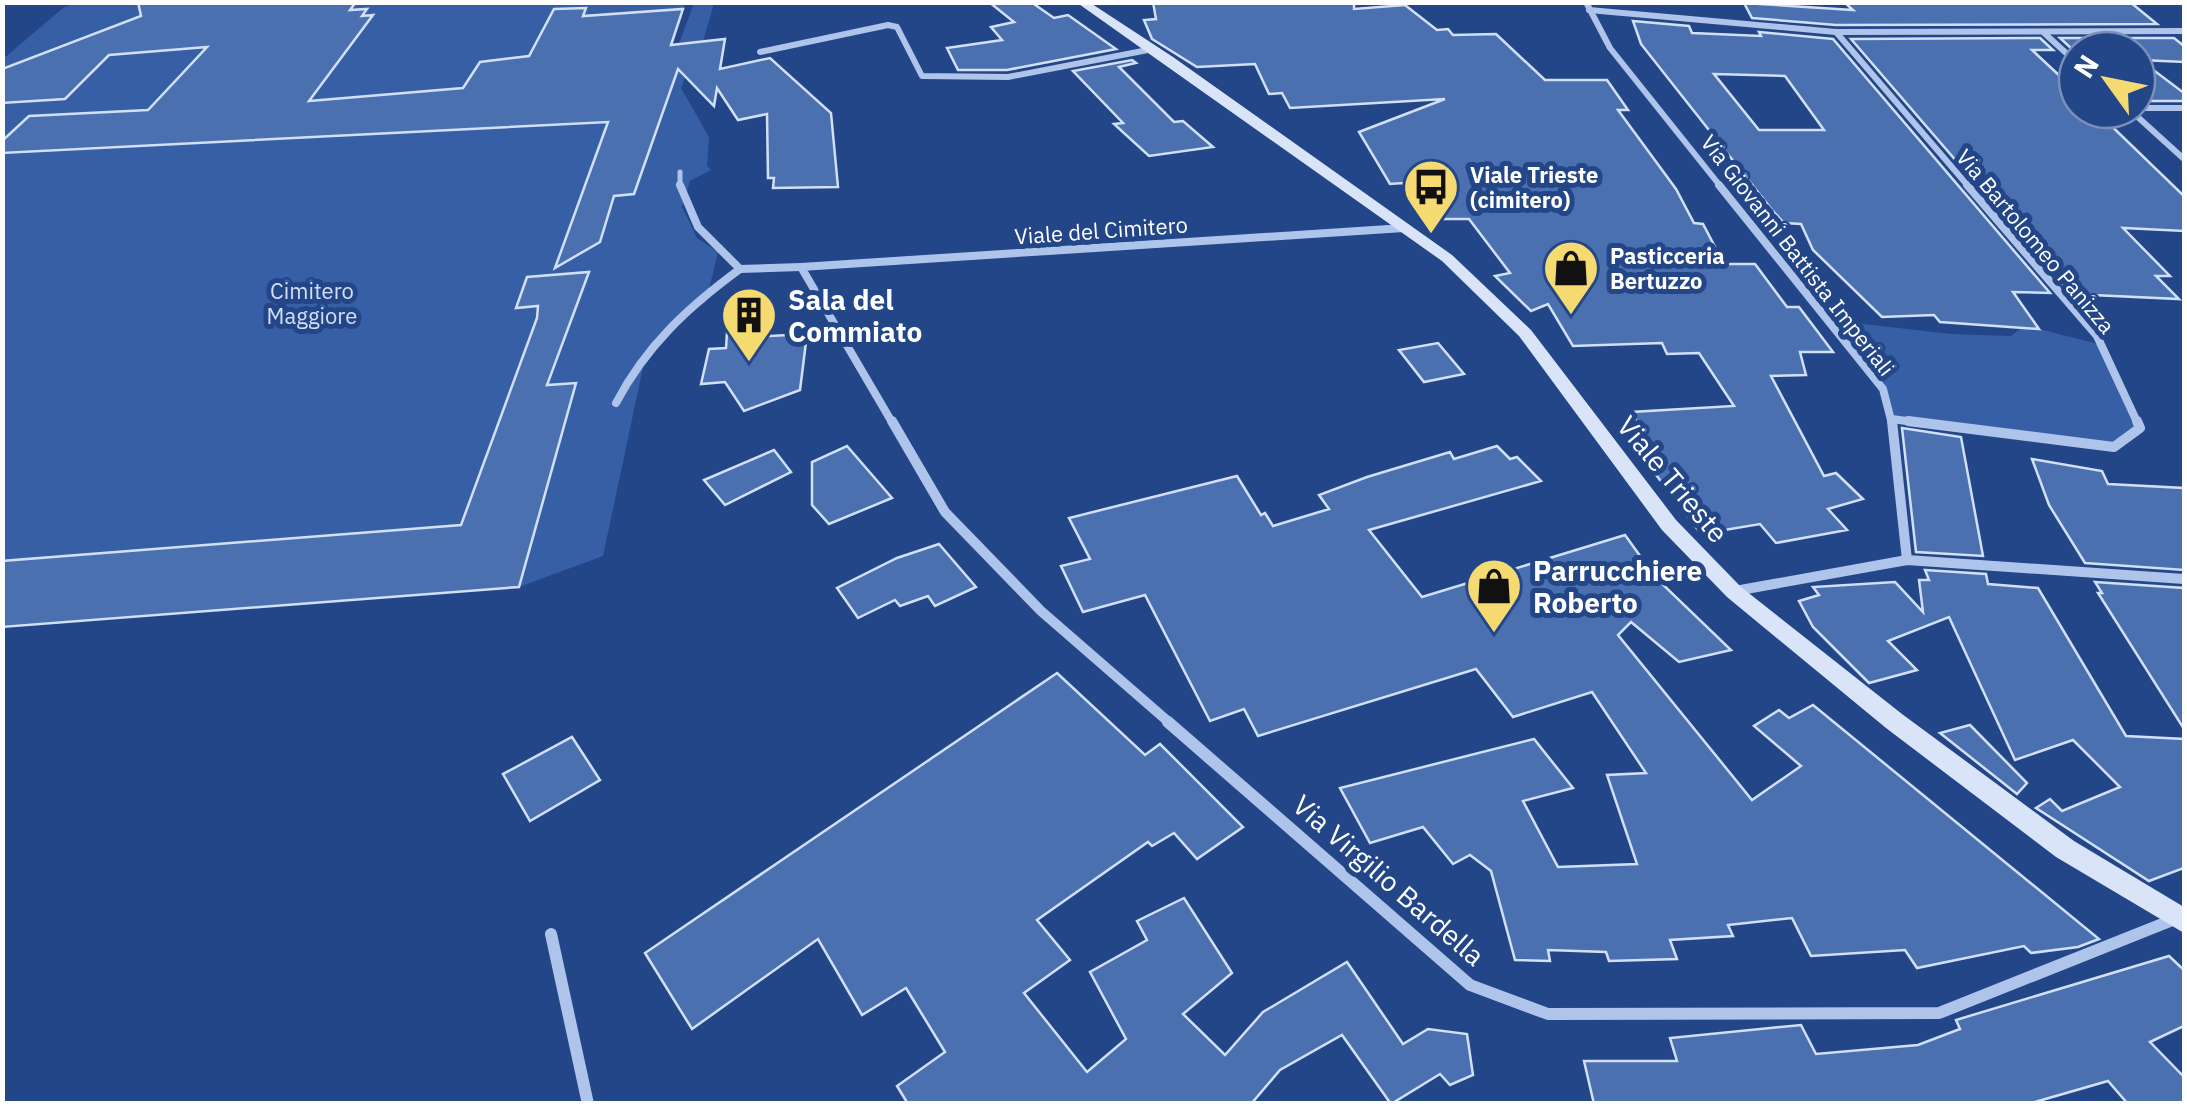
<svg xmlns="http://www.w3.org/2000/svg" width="2187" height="1106" font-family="'IBM Plex Sans',sans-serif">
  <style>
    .green { fill: #375fa5 }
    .building { fill: #4b70b0; stroke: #d2e0f7; stroke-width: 2.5; fill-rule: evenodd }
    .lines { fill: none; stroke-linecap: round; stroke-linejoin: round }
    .pedestrian-far1 { stroke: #aec4ea; stroke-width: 5 }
    .pedestrian { stroke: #aec4ea; stroke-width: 8 }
    .minor-far3 { stroke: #aec4ea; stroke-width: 6 }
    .minor-far2 { stroke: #aec4ea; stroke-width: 8 }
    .minor-far1 { stroke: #aec4ea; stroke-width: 10 }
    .minor { stroke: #aec4ea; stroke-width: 12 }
    .secondary { fill: #d9e4f8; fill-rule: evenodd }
    .labels { text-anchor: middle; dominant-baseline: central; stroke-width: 10; stroke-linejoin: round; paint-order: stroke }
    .far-poi-label { font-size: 22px; font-weight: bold; fill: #fff; stroke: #234688; text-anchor: start }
    .far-street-label { font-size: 22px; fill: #fff; stroke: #234688 }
    .far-park-label { font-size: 22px; fill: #d2e0f7; stroke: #234688 }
    .poi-label { font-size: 28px; font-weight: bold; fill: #fff; stroke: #234688; text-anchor: start }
    .street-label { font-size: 28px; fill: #fff; stroke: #234688 }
  </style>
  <rect width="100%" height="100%" fill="#234688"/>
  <g class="green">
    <path d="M78 2 685 3 667 56 674 57 694 3H714L702 45 693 56 681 88 709 137 707 166 711 170 690 181 682 207 697 238 718 252 706 302 693 309 645 358 603 556 519 587 3 627V59L63 8Z"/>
    <path d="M1828 320 1951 334 2011 336 2023 327 2039 329 2102 345 2140 428 2114 447 1892 419 1883 389Z"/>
  </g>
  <g class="building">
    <path d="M138 2H356L350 10 367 9 362 16 373 15 309 101 463 88 480 62 529 56 554 9 586 8 583 16 683 9 671 45 725 39 720 69 770 58 831 113 838 187 773 188 774 178H768L767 114 738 120 717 88 714 106 678 69 634 194 614 196 600 242 555 268 608 122 2 153V141L29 116 148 110 207 47 109 55 65 99 2 103V69L141 16Z"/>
    <path d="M989 2H1031L1054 18 1068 15 1116 49 1007 70H958L947 48 1002 40 991 27 1014 22Z"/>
    <path d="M1153 2H1354V9L1405 5 1437 30 1448 29 1453 35 1496 34 1545 80H1607L1628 110H1618L1676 189 1694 223 1703 224 1724 264H1755L1787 307H1799L1833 352H1800L1806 375 1771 376 1824 476 1836 473 1863 499 1828 509 1847 530 1776 543 1760 524 1701 534 1644 459H1655L1632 412 1734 406 1699 353 1667 354 1662 343 1573 346 1548 304 1531 311 1495 276 1510 273 1469 219H1427L1403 183 1390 184 1359 132 1445 99 1290 108 1282 93 1269 94 1255 64 1197 67 1152 39 1144 20 1156 19Z"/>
    <path d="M1844 2H2130L2157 24 1836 25 1752 18 1744 3 1853 10Z"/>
    <path d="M1633 21 1689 26 1692 33 1761 36 1759 32 1833 39 2050 293 2013 292 2039 329 1940 322 1934 315 1882 317 1813 250 1801 224 1784 223 1772 210 1641 44ZM1714 74 1785 76 1824 130H1759Z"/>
    <path d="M2040 38 2053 50H2032L2077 92V110H2095L2184 196V231L2123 228 2170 276H2156L2179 299 2071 294 1851 39Z"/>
    <path d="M2060 38H2174L2184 46V62L2140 60 2184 93V101H2137V50H2073Z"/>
    <path d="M1132 60 1136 63 1119 67 1174 122 1183 121 1213 147 1149 156 1114 124 1123 123 1073 71Z"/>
    <path d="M589 272 547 385 576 383 519 587 2 627V561L461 525 537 318 538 306 516 308 527 277Z"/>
    <path d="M764 297 770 336 807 334 800 390 744 411 725 382 701 384 709 349 726 348 729 302Z"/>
    <path d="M1438 343 1464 374 1424 382 1399 350Z"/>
    <path d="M1902 428 1961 437 1983 556 1916 552Z"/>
    <path d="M847 446 892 498 829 524 812 505V462Z"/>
    <path d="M1497 446 1510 459 1517 457 1541 481 1369 530 1422 597 1625 535 1656 578 1731 650 1679 662 1631 622 1618 635 1752 800 1801 766 1754 726 1779 710 1789 718 1813 705 2099 939 2078 947 2031 953 2024 946 1917 968 1905 950 1811 956 1792 918 1728 925 1733 936 1670 940 1677 959 1609 961 1606 952 1548 950 1550 961 1515 960 1491 871 1470 855 1453 864 1423 827 1370 843 1340 788 1534 739 1573 788 1523 801 1558 867 1637 864 1607 775 1646 773 1592 692 1513 717 1476 669 1258 736 1244 709 1210 721 1145 595 1083 612 1061 566 1090 559 1069 518 1237 476 1261 515 1265 513 1273 526 1329 509 1319 495 1367 477 1450 452 1454 459Z"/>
    <path d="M774 450 791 472 725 505 704 480Z"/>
    <path d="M2032 459 2102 471 2108 484 2184 488V570L2085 563 2049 505Z"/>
    <path d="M939 544 976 587 935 606 928 596 900 606 895 600 858 618 837 588 897 558Z"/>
    <path d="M1925 570 1986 574 1988 584 2038 588 2126 736 2184 739V868L2149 881 2036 808 2050 799 2062 811 2120 787 2073 740 2015 760 1949 617 1888 641 1917 670 1869 683 1813 627 1799 601 1819 595 1813 587 1895 582 1923 612 1919 580H1929Z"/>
    <path d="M2095 582 2184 588V729L2098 593H2102Z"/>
    <path d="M1057 673 1145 755 1160 744 1243 827 1197 859 1174 833 1152 846 1148 842 1037 920 1070 960 1024 993 1087 1072 1126 1039 1090 972 1147 940 1137 921 1184 898 1232 973 1183 1014 1225 1055 1263 1012 1347 962 1403 1044 1428 1029 1467 1034 1473 1075 1450 1085 1440 1074 1391 1104 1342 1035 1280 1070 1251 1104H908L897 1086 945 1052 906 988 862 1015 818 939 692 1029 645 953Z"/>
    <path d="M1970 725 2027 783 2017 794 1940 733Z"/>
    <path d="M572 737 600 780 530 821 503 774Z"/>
    <path d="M2169 956 2184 970V1026L2150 1042 2184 1077V1104H2128L2108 1081 2028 1104H1594L1584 1061H1677L1670 1038 1801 1025 1816 1054 1918 1045 1960 1029 1956 1020Z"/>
  </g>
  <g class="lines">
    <path class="pedestrian-far1" d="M680 187V172"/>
    <g class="pedestrian">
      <path d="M680 185 698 227 740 269 801 267"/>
      <path d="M616 403C646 346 688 307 740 269"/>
    </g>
    <g class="minor-far3">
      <path d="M1586 2 1610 48 1721 187"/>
      <path d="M1589 10 1836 32 2184 31"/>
      <path d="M1836 32 1969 187"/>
      <path d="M2043 32 2077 63"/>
      <path d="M760 52 888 25 897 27 922 76 1008 77 1153 49"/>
      <path d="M2137 108H2184"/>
      <path d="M2130 110 2184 159"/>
    </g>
    <g class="minor-far2">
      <path d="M1719 185 1883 389 1892 424"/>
      <path d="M1967 185 2097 336 2138 424"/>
      <path d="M1892 419 1928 424"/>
      <path d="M893 424 801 267 1404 228"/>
    </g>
    <g class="minor-far1">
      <path d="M892 421 945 512 1041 611 1171 724"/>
      <path d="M1892 421 1907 560"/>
      <path d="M1908 421 2114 447 2140 428 2137 421"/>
      <path d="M1735 591 1907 560 2184 579"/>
    </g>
    <g class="minor">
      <path d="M1168 722 1470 985 1548 1014 1939 1013 2175 919"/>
      <path d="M551 934 588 1104"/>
    </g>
    <path class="secondary" d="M1076 2H1089L1173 57 1452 255 1531 330 1676 520 1741 587 1902 714 2074 841 2184 907V933L2056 857 1886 728 1727 597 1662 530 1519 336 1442 261Z"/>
  </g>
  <defs>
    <g id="bus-pin" transform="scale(2.875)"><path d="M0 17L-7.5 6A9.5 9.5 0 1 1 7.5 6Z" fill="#f5da71" stroke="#234688"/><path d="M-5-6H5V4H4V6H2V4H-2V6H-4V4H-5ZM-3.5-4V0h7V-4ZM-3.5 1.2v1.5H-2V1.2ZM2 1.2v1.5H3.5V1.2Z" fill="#111"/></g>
    <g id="shop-pin" transform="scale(2.875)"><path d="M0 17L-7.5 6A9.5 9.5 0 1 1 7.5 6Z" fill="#f5da71" stroke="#234688"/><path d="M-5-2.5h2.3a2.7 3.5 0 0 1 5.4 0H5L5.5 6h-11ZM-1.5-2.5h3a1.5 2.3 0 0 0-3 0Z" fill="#111"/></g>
    <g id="building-pin" transform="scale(2.875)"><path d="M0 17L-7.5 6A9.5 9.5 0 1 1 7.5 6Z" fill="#f5da71" stroke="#234688"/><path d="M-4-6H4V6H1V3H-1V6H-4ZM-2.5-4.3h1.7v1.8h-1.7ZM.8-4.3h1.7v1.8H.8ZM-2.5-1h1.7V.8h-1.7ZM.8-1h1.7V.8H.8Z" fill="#111"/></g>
  </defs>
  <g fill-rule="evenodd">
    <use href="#bus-pin" x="1431" y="187"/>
    <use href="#shop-pin" x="1571" y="268"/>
    <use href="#building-pin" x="749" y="315"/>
    <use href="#shop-pin" x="1494" y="586"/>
  </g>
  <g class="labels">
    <g class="far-poi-label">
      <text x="1470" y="174">Viale Trieste<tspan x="1470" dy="25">(cimitero)</tspan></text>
      <text x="1610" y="255">Pasticceria<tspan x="1610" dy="25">Bertuzzo</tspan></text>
    </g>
    <g class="far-street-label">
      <text transform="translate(1101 230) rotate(-4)">Viale del Cimitero</text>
      <text transform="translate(2036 241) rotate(50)">Via Bartolomeo Panizza</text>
      <text transform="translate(1798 255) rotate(52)">Via Giovanni Battista Imperiali</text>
    </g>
    <g class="far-park-label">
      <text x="312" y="290">Cimitero<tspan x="312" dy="25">Maggiore</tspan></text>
    </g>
    <g class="poi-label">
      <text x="788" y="299">Sala del<tspan x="788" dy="32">Commiato</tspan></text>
      <text x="1533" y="570">Parrucchiere<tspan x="1533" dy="32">Roberto</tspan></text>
    </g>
    <g class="street-label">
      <text transform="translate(1673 479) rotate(50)">Viale Trieste</text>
      <text transform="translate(1389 880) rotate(41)">Via Virgilio Bardella</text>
    </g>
  </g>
  <rect width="2187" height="1106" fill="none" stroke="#ffffff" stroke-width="10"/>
  <g transform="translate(2107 80) rotate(303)"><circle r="48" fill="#234688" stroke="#7b90b8" stroke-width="2.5"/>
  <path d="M0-8L18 38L0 25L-18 38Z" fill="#f5da71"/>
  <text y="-15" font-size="28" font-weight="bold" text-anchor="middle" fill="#ffffff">N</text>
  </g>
</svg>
